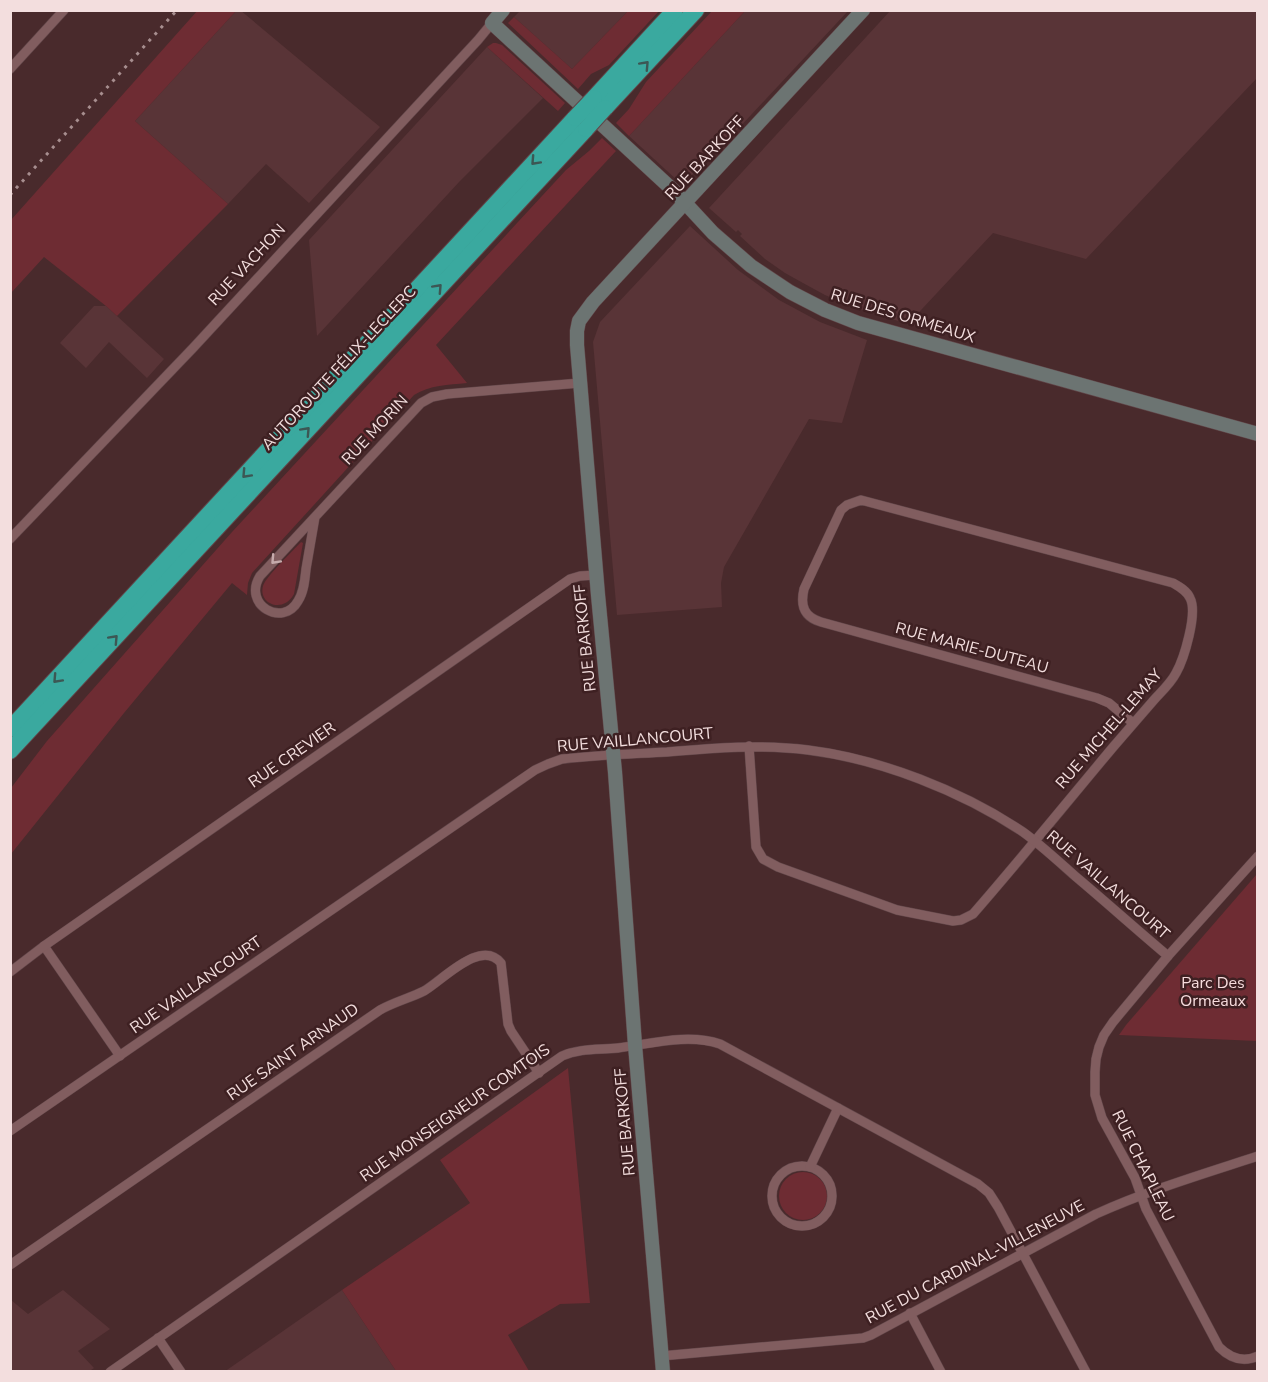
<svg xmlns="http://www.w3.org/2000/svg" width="1268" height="1382" font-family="'Nunito Sans',sans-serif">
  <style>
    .built { fill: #593437 }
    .green { fill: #6e2c33 }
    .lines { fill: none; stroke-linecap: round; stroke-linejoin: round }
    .street-casing { stroke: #614649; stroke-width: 10 }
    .secondary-casing { stroke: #614649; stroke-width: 15 }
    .highway-casing { stroke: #614649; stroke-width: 18 }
    .street { stroke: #815d5f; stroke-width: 9 }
    .secondary { stroke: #6c7472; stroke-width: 14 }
    .highway { stroke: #3aa99f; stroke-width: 16 }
    .rail { stroke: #a78e8f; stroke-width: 3; stroke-dasharray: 3 6; stroke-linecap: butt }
    .highway-bridge-casing { stroke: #614649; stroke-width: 18; stroke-linecap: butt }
    .highway-bridge { stroke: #3aa99f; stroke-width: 16 }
    .oneway { stroke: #3c5754 }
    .oneway2 { stroke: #c5aaab }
    .labels { text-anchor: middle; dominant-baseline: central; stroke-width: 5; stroke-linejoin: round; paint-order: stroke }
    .street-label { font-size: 16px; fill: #f3dede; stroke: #3e2022 }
    .park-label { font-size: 16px; fill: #f7dcdd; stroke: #3e2022 }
  </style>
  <rect width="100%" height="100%" fill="#492a2c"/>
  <g class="built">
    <path d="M240 10 380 127 309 203 266 164 228 204 135 121 236 11Z"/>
    <path d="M520 11H628L572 69 514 17Z"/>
    <path d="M745 11H848L696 174 694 173 685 181H678L629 136Z"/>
    <path d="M890 11H1257V78L1086 259 993 233 908 324 853 307 825 295 803 283 785 273 765 259 740 236 742 234 738 230 736 232 709 208Z"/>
    <path d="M487 47 543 98 460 181 317 336 309 240Z"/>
    <path d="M690 226 738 270 779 300 820 322 867 340 842 423 809 419 724 567 721 583 722 607 617 615 593 342 600 322Z"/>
    <path d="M94 306H106L164 359 147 378 109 342 86 368 60 343Z"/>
    <path d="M63 1290 110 1329 78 1351 94 1368 88 1372 11 1371V1300L28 1314Z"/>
    <path d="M342 1290 396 1371 224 1372Z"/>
  </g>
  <g class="green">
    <path d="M198 10 236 11 135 121 228 204 117 316 106 306 44 257 11 293V220Z"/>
    <path d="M628 11H659L609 65 591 74 578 89 508 23 514 17 572 69Z"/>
    <path d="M712 11H745L629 136 616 123 629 109 646 82Z"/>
    <path d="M493 43H496L502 45 565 103 558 111 487 47Z"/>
    <path d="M602 138 616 151 436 345 467 383C448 385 430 385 414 395L252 573 248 583 247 595 232 583 124 713 11 854V788L47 741 232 532 566 170 589 151Z"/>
    <path d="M301 542 303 543 294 594C283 614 258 604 263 586 267 575 292 552 301 542Z"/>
    <path d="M1257 874V1041L1119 1035 1126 1025Z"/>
    <path d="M568 1068 590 1303 560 1304 508 1335 529 1371H396L342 1290 470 1203 440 1160Z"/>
    <circle cx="803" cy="1196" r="24"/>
  </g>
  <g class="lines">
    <g class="street-casing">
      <g id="street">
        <path d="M10 69 64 10"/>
        <path d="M315 517C312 534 309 552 306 569 305 579 304 592 298 601 283 628 242 605 260 576L421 403 432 397 447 394 580 383"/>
        <path d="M10 539 193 348 478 40 492 23"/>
        <path d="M749 746 756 847 763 859 778 867 897 910 953 921 961 920 973 914C1021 859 1067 802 1114 746 1127 731 1140 716 1153 701 1161 692 1171 683 1176 673 1184 659 1198 613 1190 598 1187 591 1180 587 1173 583L861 500 847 505 841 510 804 589C800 606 804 617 821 622L1097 698 1109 703 1133 723"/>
        <path d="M1258 856 1168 956 1113 1022 1104 1035 1099 1047 1096 1059 1095 1072V1095L1102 1118 1135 1178 1146 1209 1219 1347C1230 1358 1243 1363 1258 1356"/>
        <path d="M44 946 120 1056"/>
        <path d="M10 972 44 946 570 579 580 576 596 575"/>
        <path d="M10 1131 535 770 548 764 562 759C597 755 632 754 667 752 714 748 761 744 808 750 880 759 962 791 1023 832 1041 845 1058 861 1075 876 1106 902 1137 930 1168 956"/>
        <circle cx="802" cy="1196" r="30"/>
        <path d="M810 1167 838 1108"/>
        <path d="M10 1265 380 1010C394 1002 410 998 424 991 443 980 481 938 501 963L508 1024 511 1031 539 1073"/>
        <path d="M910 1313 941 1372"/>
        <path d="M158 1338 181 1372"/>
        <path d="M661 1356 863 1338 871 1335 1096 1214C1149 1190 1203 1174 1258 1156"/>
        <path d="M110 1372 562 1056C580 1048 599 1050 618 1048 650 1044 688 1033 720 1044L978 1184 989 1193 998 1207 1086 1372"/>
      </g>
    </g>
    <g class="secondary-casing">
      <g id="secondary">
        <path d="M503 10 492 23 675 192 713 233 751 266 790 292 825 310 858 323 1258 434"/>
        <path d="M663 1372 635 1045 615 772 598 595 577 345V331L579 321 593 302 863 10"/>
      </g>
    </g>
    <g class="highway-casing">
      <g id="highway">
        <path d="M594 98 675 10"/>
        <path d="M605 108 696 10"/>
        <path d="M10 729 575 118"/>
        <path d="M10 751 586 129"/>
      </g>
    </g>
    <use href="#street" class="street"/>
    <use href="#secondary" class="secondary"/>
    <use href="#highway" class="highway"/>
    <path class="rail" d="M10 195 177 10"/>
    <g class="highway-bridge-casing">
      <g id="highway-bridge">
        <path d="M575 118 594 98"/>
        <path d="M586 129 605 108"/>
      </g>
    </g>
    <use href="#highway-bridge" class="highway-bridge"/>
  </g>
  <defs><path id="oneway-chevron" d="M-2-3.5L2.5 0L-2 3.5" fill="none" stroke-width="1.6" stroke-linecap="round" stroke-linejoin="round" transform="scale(1.5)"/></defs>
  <g class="oneway">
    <use href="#oneway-chevron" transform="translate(645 65) rotate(-47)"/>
    <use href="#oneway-chevron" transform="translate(535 161) rotate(133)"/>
    <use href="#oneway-chevron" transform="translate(438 288) rotate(-47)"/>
    <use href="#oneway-chevron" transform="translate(306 431) rotate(-47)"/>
    <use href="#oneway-chevron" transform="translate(246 474) rotate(133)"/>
    <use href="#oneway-chevron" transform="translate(114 639) rotate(-47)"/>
    <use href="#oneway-chevron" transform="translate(57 679) rotate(133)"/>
  </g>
  <use class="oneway2" href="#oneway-chevron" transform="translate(275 560) rotate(133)"/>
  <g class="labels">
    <g class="street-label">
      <text transform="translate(705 158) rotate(-47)">RUE BARKOFF</text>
      <text transform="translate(247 265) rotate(-47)">RUE VACHON</text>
      <text transform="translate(903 316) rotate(17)">RUE DES ORMEAUX</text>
      <text transform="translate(339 368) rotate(-47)">AUTOROUTE FÉLIX-LECLERC</text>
      <text transform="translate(375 430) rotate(-47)">RUE MORIN</text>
      <text transform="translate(585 638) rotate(-96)">RUE BARKOFF</text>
      <text transform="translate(972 648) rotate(15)">RUE MARIE-DUTEAU</text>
      <text transform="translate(1109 729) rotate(-49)">RUE MICHEL-LEMAY</text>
      <text transform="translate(635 740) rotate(-5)">RUE VAILLANCOURT</text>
      <text transform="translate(292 755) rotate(-35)">RUE CREVIER</text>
      <text transform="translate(1108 885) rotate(41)">RUE VAILLANCOURT</text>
      <text transform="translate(196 985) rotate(-35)">RUE VAILLANCOURT</text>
      <text transform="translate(293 1052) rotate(-35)">RUE SAINT ARNAUD</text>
      <text transform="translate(455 1113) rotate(-35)">RUE MONSEIGNEUR COMTOIS</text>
      <text transform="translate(625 1122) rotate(-95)">RUE BARKOFF</text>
      <text transform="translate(1143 1166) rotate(64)">RUE CHAPLEAU</text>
      <text transform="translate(975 1262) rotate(-28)">RUE DU CARDINAL-VILLENEUVE</text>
    </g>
    <g class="park-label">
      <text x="1213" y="983">Parc Des<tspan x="1213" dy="18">Ormeaux</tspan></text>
    </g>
  </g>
  <rect width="1268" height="1382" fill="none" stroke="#f3dede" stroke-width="24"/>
</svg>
